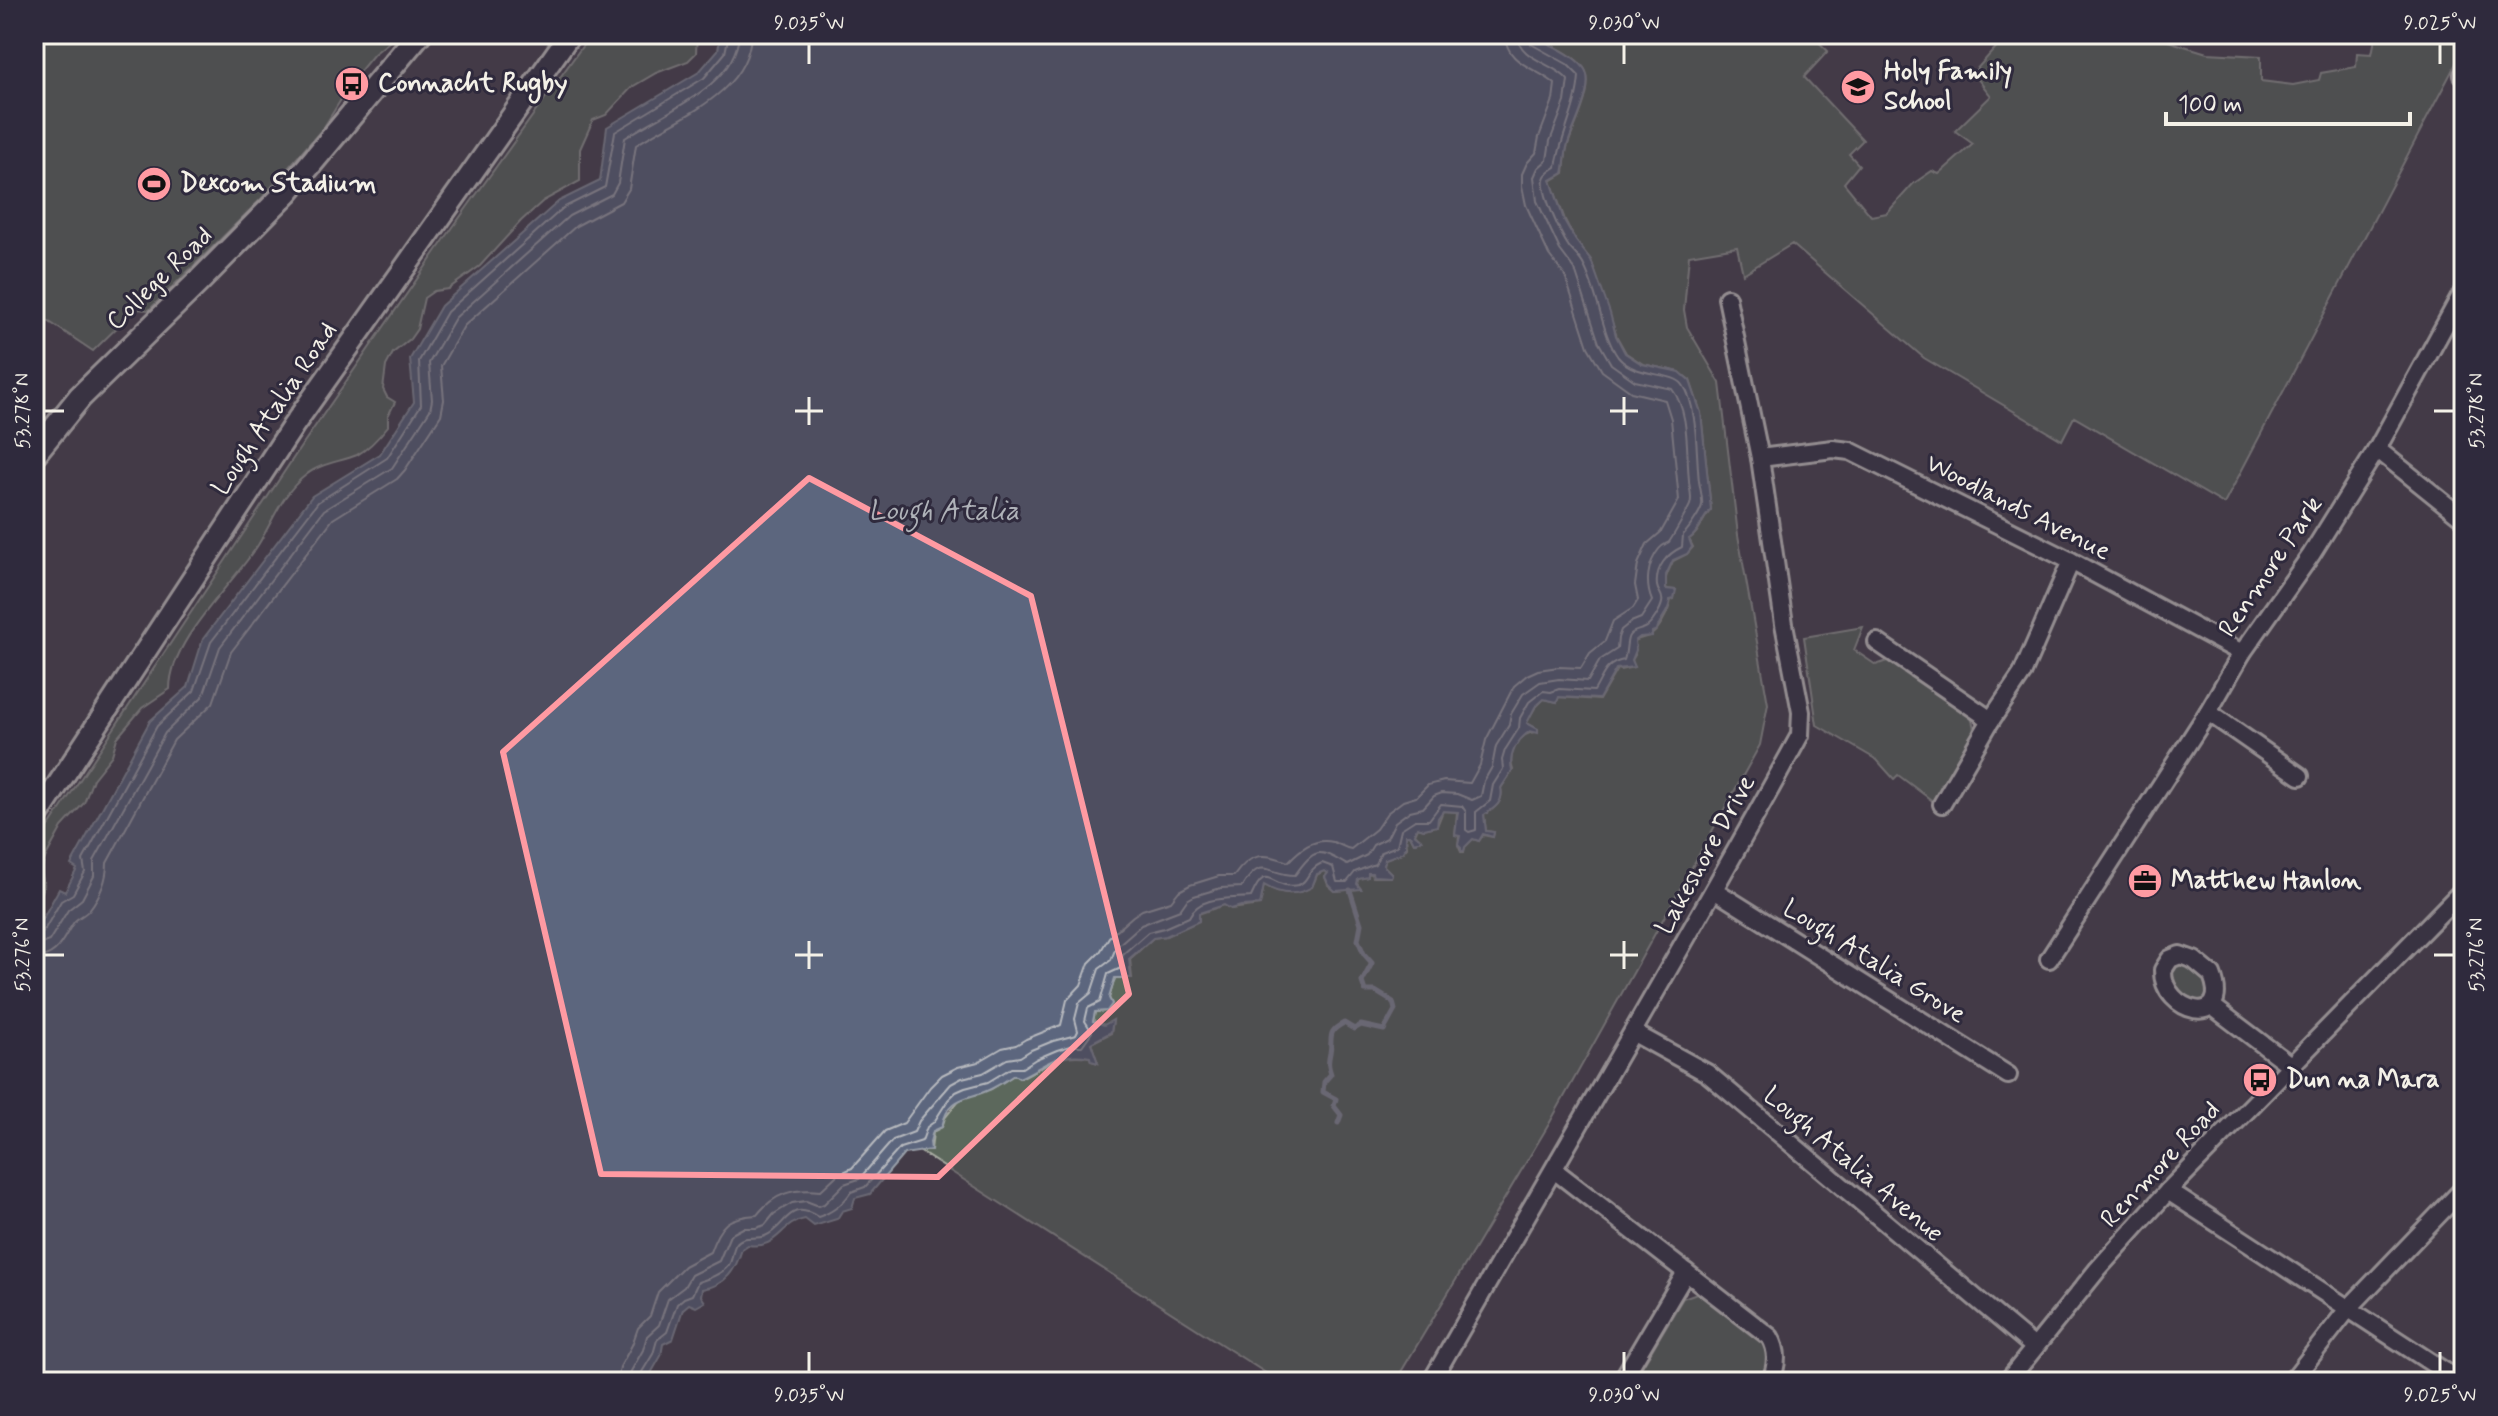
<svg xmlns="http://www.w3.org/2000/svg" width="2498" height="1416" font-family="Mynerve,sans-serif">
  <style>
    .green { fill: #5c685c; stroke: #a8aca2; stroke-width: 2 }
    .water { fill: #5b667e; stroke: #989ea8; stroke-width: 2 }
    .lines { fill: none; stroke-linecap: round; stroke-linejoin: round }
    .shore { stroke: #b7b9be; stroke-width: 2 }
    .stream { stroke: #989ea8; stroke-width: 5 }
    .minor-casing { stroke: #f4f1e8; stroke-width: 22 }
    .tertiary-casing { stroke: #f4f1e8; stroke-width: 26 }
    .secondary-casing { stroke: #f4f1e8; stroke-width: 28 }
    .minor { stroke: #2f2a3d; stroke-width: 16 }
    .tertiary { stroke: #2f2a3d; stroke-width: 20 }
    .secondary { stroke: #2f2a3d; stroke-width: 22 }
    .marked { fill: none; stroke: #ff9aa2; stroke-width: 6; stroke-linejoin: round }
    .ticks { fill: none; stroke: #f4f1e8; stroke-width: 3 }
    .labels { text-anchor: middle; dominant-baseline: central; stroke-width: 6; stroke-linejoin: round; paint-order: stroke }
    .poi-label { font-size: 26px; font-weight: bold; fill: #f4f1e8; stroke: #2f2a3d; text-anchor: start }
    .street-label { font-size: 26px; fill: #f4f1e8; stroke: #2f2a3d }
    .water-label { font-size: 28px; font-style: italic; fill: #afb2b8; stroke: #2f2a3d }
    .neatline { fill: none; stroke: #f4f1e8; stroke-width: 3 }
    .ticks-label { font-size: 20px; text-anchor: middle; fill: #f4f1e8 }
  </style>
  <rect width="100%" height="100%" fill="#433b47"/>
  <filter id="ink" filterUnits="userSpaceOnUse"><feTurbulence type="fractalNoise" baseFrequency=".0125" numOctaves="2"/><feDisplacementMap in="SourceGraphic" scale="16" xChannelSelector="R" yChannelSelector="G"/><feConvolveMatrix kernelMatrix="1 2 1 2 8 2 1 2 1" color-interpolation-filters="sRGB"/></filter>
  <g filter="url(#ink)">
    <g class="green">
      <path d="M34 34H399L374 54 355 77 324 127 261 199 149 310 136 309 93 351 48 321 34 324Z"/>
      <path d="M591 34H697L696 53 688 61 656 73 632 87 606 115 593 120 580 149V181L543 201 521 221 480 266 448 289 434 291 424 298 417 329 410 339 393 353 386 366 383 389 387 397 395 402 388 416V426C380 436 368 449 357 455 340 462 320 463 306 475 282 493 273 521 258 545 232 586 170 639 170 689L142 708 117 738 112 755 93 779 84 803 62 827 46 856 41 870 44 885 42 892H34V849L300 448 453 227Z"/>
      <path d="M1530 34H1810L1828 51 1804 77 1863 140 1849 154 1859 165 1844 183 1871 216 1887 213 1913 184 1932 171 1939 174 1973 144 1955 131 1991 96 1973 73 2001 42 2003 34H2145L2207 53 2261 56V81L2293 85 2319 80 2321 73 2356 67 2357 53 2372 54 2376 34H2464V48L2224 504 2074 417 2062 440 1924 358 1792 244 1743 274 1737 247 1689 255 1684 310 1687 327 1720 383 1738 535 1768 704 1760 745 1549 1124 1395 1382H1280L919 1151 931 1150 933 1132 942 1127 945 1118 960 1099 968 1095 991 1089 1014 1075 1020 1078C1048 1065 1056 1052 1090 1057L1091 1061 1098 1063 1091 1043 1111 1033 1113 1021 1104 1025 1093 1021 1095 1012 1107 1011 1112 1004 1109 998 1115 978H1132L1130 959 1153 938 1166 936 1199 921 1198 914 1224 905 1231 909 1260 905 1264 885C1280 895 1296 896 1312 887L1317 875 1324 871 1328 873 1325 877 1328 885 1335 891 1361 889 1357 884 1358 879 1368 877V873L1372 874 1373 877H1391L1392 874 1384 866 1385 859 1402 853 1407 847 1406 835H1410L1414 843 1421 840 1415 834 1418 827 1424 829 1437 826 1443 811 1457 812 1455 835 1459 836 1458 845 1461 852H1464L1465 847 1473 839 1479 841 1483 835 1493 837 1494 832 1486 831 1484 815C1495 808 1504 802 1501 788L1513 770C1507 754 1519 731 1538 732V729L1526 723 1535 708 1544 699 1557 702 1558 697 1599 700 1617 669 1620 670 1634 667 1632 660 1635 655V641C1639 638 1644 638 1649 636 1658 633 1669 611 1671 600L1674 599 1675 590 1667 589C1662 580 1670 569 1673 561L1687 554 1693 547 1689 539C1700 533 1702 519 1711 510L1701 413 1690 380 1679 372 1643 364 1626 353 1617 337 1591 260 1576 242 1565 220 1551 181 1564 173C1565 165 1565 156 1567 148 1572 128 1597 87 1584 68 1572 52 1547 44 1530 34Z"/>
      <path d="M1863 627 1854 650 1876 665 1890 660 1966 711C1975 721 1975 730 1971 742L1934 802 1898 775 1894 779 1877 760 1817 725 1804 637Z"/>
      <path d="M2176 963H2189L2209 981V999L2197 1003 2177 993 2169 969Z"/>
      <path d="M1697 1293 1703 1294 1762 1340 1768 1357 1761 1382H1633L1683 1298Z"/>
    </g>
    <path class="water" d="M721 34H1530C1547 44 1571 52 1584 68 1597 86 1571 129 1567 147 1565 156 1565 165 1563 173L1551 180 1564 220 1576 241 1591 260 1610 313 1616 336 1625 353 1642 364 1680 372 1690 381 1701 413 1711 510C1701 519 1700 532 1689 539L1692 547 1687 554 1673 560 1666 575V589L1676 590 1674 599 1670 600C1670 612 1659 619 1657 630L1652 632V636L1640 637 1635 641 1636 650 1632 660 1635 667 1616 669 1599 699 1559 697 1557 702 1544 699 1535 707 1527 723 1538 729V733L1530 731C1517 740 1508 755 1512 771L1501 788C1504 802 1495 808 1484 815L1486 831 1494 832 1493 837 1483 834 1479 841 1473 839 1465 847 1464 851H1461V848L1458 845 1460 836 1455 835 1458 812 1443 811 1438 818 1437 826 1424 829 1417 827 1414 834 1422 840 1414 843 1410 835H1406V847L1402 853 1385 859 1384 866 1392 874 1391 877 1373 876 1372 873H1368V877L1358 879 1357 884 1361 889 1335 891 1329 885 1325 877 1328 873 1324 871 1317 874 1312 887C1296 896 1280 895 1264 885L1260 905 1241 906 1231 909 1224 905 1199 913V921L1166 936 1153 938 1129 959 1131 978H1115L1109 998 1112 1004 1107 1011 1095 1012 1093 1021 1104 1025 1113 1020 1111 1032 1091 1043 1098 1063 1091 1061 1090 1057C1057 1051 1047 1065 1019 1078L1014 1075C1007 1080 999 1085 991 1089 970 1100 948 1094 942 1127L933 1131 930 1142 931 1150 904 1154 870 1194 855 1198 852 1208 842 1211 837 1219 814 1226 805 1219C780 1223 778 1250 748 1245L742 1249C736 1269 726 1286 702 1289L701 1296 705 1302 696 1307 689 1304 683 1309 673 1339 663 1344 661 1356 646 1382H34V934L59 889 65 892 77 869 71 865 150 721 188 687 203 639 312 496 380 454 414 402 410 359 441 306 559 201 600 181 607 127 699 72 718 50Z"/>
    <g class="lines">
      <g class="shore">
        <path d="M34 935 43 932 61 901 73 894 85 872 83 860 157 726 194 691 211 642 318 502 387 458 421 405 419 361 447 312 563 208 605 187 615 132 704 78 725 53 729 34"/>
        <path d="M34 946 49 941 68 910 82 899 94 876V861L165 733 203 696 220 647 324 510 392 468 430 410 432 400 429 363 455 318 569 216 612 194 618 183 625 138C663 112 736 87 739 34"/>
        <path d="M34 958C59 957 62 939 74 922 78 917 85 915 89 910 100 896 107 879 107 863L174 740 213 703 231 652 333 519 397 479 405 470 441 415 444 400 441 366 464 326 576 226 621 202 629 189 636 145C678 117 749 94 751 34"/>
        <path d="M617 1382 620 1367 632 1345 638 1328 650 1316 658 1292 684 1266 710 1252C720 1224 727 1217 757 1215 774 1193 794 1188 820 1191L837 1175 852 1168 885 1131 904 1123 930 1087 942 1075 958 1067 978 1062 1002 1048 1016 1045 1026 1039 1061 1025 1067 1000 1081 985 1089 963 1100 952 1109 937 1133 916 1142 910 1171 901 1179 891 1190 885 1219 876H1234C1250 853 1263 852 1288 862 1299 850 1314 837 1333 842 1340 844 1344 848 1351 849L1376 829 1387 813 1403 801 1416 797 1428 785 1444 781 1470 783 1480 765 1486 740 1514 686 1527 675 1538 670 1559 667 1581 668 1590 653 1605 641 1613 621 1633 608 1638 600 1635 585 1638 564 1647 544 1661 532 1679 500 1671 419 1665 400 1631 392 1602 371 1588 347 1565 276 1549 255 1526 205 1522 186V174L1527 163 1536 153 1539 137 1553 100 1555 84C1536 67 1506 65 1505 34"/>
        <path d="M629 1382 630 1373 643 1350 647 1336 659 1325 668 1299 684 1287 691 1275 719 1261 730 1235 743 1228H756L765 1225 774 1214 792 1203 806 1201 819 1206 824 1204 844 1184 859 1179 893 1140 914 1132 919 1121 951 1084 962 1078 983 1073 1007 1059 1020 1057 1031 1050 1053 1041 1076 1035 1078 1031 1075 1019 1079 1003 1091 993 1099 969 1111 960 1116 947 1141 925 1180 910 1187 900 1194 896 1221 888 1242 887C1262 854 1267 875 1295 875 1316 846 1319 849 1347 865L1367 855 1373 845 1387 838 1395 822 1410 811 1423 808 1434 796 1442 793 1457 794 1472 800 1481 796 1484 781 1492 767 1496 746 1509 725 1511 714 1523 694 1540 682 1559 679 1588 681 1600 660 1617 649 1618 638 1621 630 1631 622 1641 618 1652 601C1645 584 1647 564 1659 549 1662 545 1666 544 1669 542 1671 540 1689 508 1690 505 1693 498 1689 487 1689 480 1686 452 1690 412 1672 389L1635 381 1611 364 1599 343 1575 270 1560 250 1537 201 1534 177 1538 168 1547 160 1550 141 1565 102 1568 80C1554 62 1519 61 1517 34"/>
        <path d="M639 1382 642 1372 653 1354 657 1340 667 1332 677 1304 684 1298 692 1295 698 1282C708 1279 725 1273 730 1263 733 1257 732 1250 736 1244 743 1234 755 1240 765 1236 786 1228 788 1198 818 1217 831 1213 843 1204 851 1192L865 1187 900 1148 922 1141 927 1127 934 1122 948 1100 956 1092 965 1088 988 1082 1011 1068H1022L1036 1059 1057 1050 1070 1046H1082L1092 1032 1085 1021 1088 1008 1100 1002 1108 974 1121 968 1123 954 1148 932 1164 928 1189 917C1199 895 1231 899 1251 897 1268 858 1270 891 1298 885 1309 882 1306 870 1322 863L1333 867 1337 882H1347L1355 872 1375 864 1381 852 1397 846 1401 829 1415 820H1429L1441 804 1462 806 1466 812V830L1469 832 1476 830V812L1490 801 1493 785 1503 769 1502 760 1505 750 1519 728 1520 718 1529 702 1543 691 1551 692 1559 689 1594 691C1604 675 1604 664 1624 660 1627 652 1626 640 1629 636 1633 630 1639 631 1645 628 1651 626 1661 609 1662 603 1664 595 1658 593 1657 586 1655 567 1667 554 1682 547L1683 535C1688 530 1701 512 1702 505 1703 499 1700 488 1699 481 1696 457 1698 405 1683 385 1673 371 1635 378 1618 357 1602 335 1598 292 1584 266 1581 259 1574 253 1569 247 1561 235 1541 193 1544 179 1545 173 1552 170 1556 167 1561 135 1577 108 1579 76L1567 64 1531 44 1527 34"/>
      </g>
      <path class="stream" d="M1338 1123 1341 1115 1334 1106 1336 1099 1323 1092 1324 1082 1331 1074C1328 1065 1328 1062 1330 1053 1333 1037 1326 1032 1344 1023L1354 1029 1361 1025 1384 1030 1395 1010 1393 1002 1375 991H1365L1362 982 1372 963 1364 954 1358 940 1361 924 1350 890"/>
      <g class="minor-casing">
        <g id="minor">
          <path d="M2463 75H2464"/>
          <path d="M2377 449 2464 519"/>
          <path d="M1760 458 1833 449 1850 451 2071 561 2242 653"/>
          <path d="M1877 642 1991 720"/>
          <path d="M2208 712 2300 776"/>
          <path d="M1942 804 1991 720 2022 674 2071 561"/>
          <path d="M1714 890 2008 1075"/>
          <path d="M2180 955 2194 960 2212 975C2233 1029 2162 1014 2163 970L2170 959Z"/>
          <path d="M2049 959 2208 712 2242 653 2311 555 2377 449 2464 290"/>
          <path d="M2212 1006 2290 1065"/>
          <path d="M1634 1033 1707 1073 2034 1347"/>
          <path d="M1554 1170 1770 1337C1779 1352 1777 1367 1770 1382"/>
          <path d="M2168 1191 2461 1382"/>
          <path d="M1431 1382C1554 1166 1681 953 1800 735L1801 712 1784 624 1760 458 1727 298"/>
          <path d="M1621 1382 1686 1272"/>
          <path d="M2007 1382 2098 1269 2168 1191 2464 889"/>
          <path d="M2291 1382 2348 1309 2464 1188"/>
        </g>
      </g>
      <g class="tertiary-casing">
        <path id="tertiary" d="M34 821 293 426 570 34"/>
      </g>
      <g class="secondary-casing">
        <path id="secondary" d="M34 454 80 397 197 283 287 192 419 34"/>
      </g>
      <use href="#minor" class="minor"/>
      <use href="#tertiary" class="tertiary"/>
      <use href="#secondary" class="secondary"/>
    </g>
  </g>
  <path d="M0 0H2498V1416H0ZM809 478 1031 596 1129 994 938 1177 601 1174 503 752Z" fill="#433b47" fill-opacity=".55" fill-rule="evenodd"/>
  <path class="marked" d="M809 478 1031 596 1129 994 938 1177 601 1174 503 752Z"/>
  <path class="ticks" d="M809 44V64M1624 44V64M2440 44V64M809 397V425M1624 397V425M44 411H64M795 411H823M1610 411H1638M2434 411H2454M809 941V969M1624 941V969M44 955H64M795 955H823M1610 955H1638M2434 955H2454M809 1352V1372M1624 1352V1372M2440 1352V1372"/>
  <defs>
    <g id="bus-disc" transform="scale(1.8)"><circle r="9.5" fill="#ff9aa2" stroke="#2f2a3d"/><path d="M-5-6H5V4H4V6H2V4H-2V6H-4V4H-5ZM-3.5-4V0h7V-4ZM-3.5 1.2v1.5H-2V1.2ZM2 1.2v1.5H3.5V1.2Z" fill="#111"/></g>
    <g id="school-disc" transform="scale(1.8)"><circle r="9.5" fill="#ff9aa2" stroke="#2f2a3d"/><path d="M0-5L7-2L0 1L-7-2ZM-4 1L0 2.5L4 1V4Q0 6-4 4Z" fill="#111"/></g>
    <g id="stadium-disc" transform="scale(1.8)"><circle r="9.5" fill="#ff9aa2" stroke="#2f2a3d"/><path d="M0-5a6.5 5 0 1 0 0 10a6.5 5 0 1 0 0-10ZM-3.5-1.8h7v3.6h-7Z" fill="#111"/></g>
    <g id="office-disc" transform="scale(1.8)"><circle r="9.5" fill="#ff9aa2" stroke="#2f2a3d"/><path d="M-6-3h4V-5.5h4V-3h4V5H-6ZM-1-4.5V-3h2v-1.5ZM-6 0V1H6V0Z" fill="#111"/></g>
  </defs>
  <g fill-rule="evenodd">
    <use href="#bus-disc" x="352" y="84"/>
    <use href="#school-disc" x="1858" y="87"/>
    <use href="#stadium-disc" x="154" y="184"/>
    <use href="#office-disc" x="2145" y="881"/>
    <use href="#bus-disc" x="2260" y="1080"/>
  </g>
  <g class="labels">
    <g class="poi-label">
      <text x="1884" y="72">Holy Family<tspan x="1884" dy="30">School</tspan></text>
      <text x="378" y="84">Connacht Rugby</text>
      <text x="180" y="184">Dexcom Stadium</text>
      <text x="2171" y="881">Matthew Hanlon</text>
      <text x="2286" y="1080">Dun na Mara</text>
    </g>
    <g class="street-label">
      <text transform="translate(160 279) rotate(-44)">College Road</text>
      <text transform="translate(275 409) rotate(-56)">Lough Atalia Road</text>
      <text transform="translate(2018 508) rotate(27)">Woodlands Avenue</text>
      <text transform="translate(2271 567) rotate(-56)">Renmore Park</text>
      <text transform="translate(1706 855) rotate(-61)">Lakeshore Drive</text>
      <text transform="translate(1874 962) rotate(32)">Lough Atalia Grove</text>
      <text transform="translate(1853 1165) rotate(40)">Lough Atalia Avenue</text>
      <text transform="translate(2161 1165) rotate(-47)">Renmore Road</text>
    </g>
    <g class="water-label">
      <text x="944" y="511">Lough Atalia</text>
    </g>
  </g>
  <rect width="2498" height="1416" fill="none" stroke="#2f2a3d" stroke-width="88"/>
  <path d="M2166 112v12h244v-12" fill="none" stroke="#f4f1e8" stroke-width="4"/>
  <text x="2178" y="112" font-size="24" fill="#f4f1e8" stroke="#2f2a3d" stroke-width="6" paint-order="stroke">100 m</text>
  <rect x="44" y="44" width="2410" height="1328" class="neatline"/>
  <g class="ticks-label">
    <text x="809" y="29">9.035°W</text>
    <text x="1624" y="29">9.030°W</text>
    <text x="2440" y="29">9.025°W</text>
    <text transform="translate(22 411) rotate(-90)" y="7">53.278°N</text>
    <text transform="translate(2476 411) rotate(-90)" y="7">53.278°N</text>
    <text transform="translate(22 955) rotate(-90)" y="7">53.276°N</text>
    <text transform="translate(2476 955) rotate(-90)" y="7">53.276°N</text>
    <text x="809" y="1401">9.035°W</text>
    <text x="1624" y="1401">9.030°W</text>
    <text x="2440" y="1401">9.025°W</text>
  </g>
</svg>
